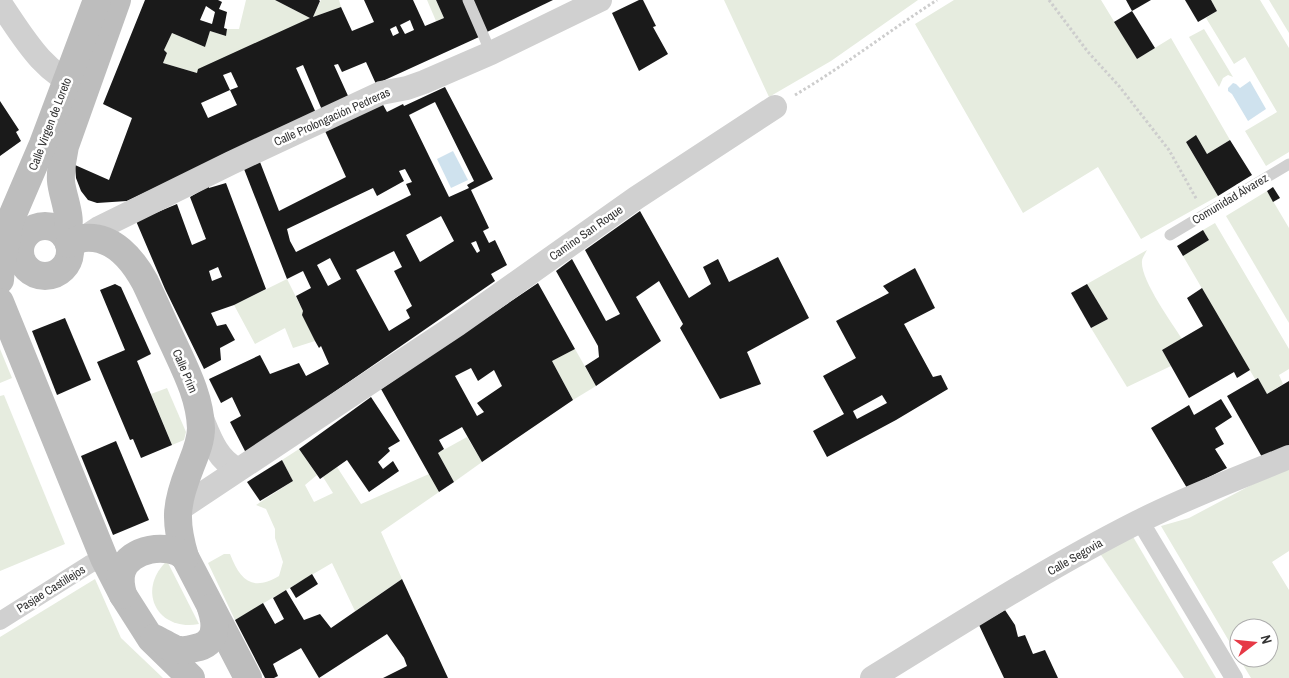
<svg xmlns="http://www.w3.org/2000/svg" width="1289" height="678" font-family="'Archivo Narrow',sans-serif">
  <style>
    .green { fill: #e6ecdf }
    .water { fill: #cfe2ee }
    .building { fill: #1a1a1a; fill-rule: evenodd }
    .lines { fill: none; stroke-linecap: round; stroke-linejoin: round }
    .path { stroke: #cdcdcd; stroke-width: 3; stroke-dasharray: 2.5 2.5; stroke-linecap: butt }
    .service { stroke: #d0d0d0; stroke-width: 11 }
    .pedestrian { stroke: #d0d0d0; stroke-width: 18 }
    .minor { stroke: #d0d0d0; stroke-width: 24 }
    .secondary { stroke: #bdbdbd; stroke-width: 28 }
    .labels { text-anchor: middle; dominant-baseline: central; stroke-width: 5; stroke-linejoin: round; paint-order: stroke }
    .street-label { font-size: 12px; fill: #333; stroke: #fff }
  </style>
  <rect width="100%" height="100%" fill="#fff"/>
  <g class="green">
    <path d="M246 0H275L310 18 197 73 163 63 167 53 164 50 172 33 205 47 210 31 226 36 227 29H239Z"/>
    <path d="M321 0H339L341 7 313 17Z"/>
    <path d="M427 0H436L444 18 436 21Z"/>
    <path d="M724 0H918L831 61 769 97Z"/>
    <path d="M954 0H1101L1137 59 1171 38 1230 140 1207 154 1196 136 1186 142 1218 196 1141 239 1098 167 1023 213 915 24Z"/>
    <path d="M1211 0H1260L1289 48V152L1266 166 1245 131 1277 112 1245 57 1234 64 1206 18 1217 11Z"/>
    <path d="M1269 0H1289V33Z"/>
    <path d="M1204 29 1233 77 1228 75 1223 78 1219 87 1189 37Z"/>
    <path d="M1267 191 1289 228V323L1226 216Z"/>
    <path d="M1215 223 1289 349V369L1279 375 1283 384 1267 394 1258 378 1255 379 1183 256 1209 240 1203 230Z"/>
    <path d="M1147 250C1145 254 1142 258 1142 261 1140 279 1172 323 1182 339L1162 350 1171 366 1127 387 1091 328 1108 319 1087 284Z"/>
    <path d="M287 279 303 311 315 341 293 348 285 328 255 344 234 305Z"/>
    <path d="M0 349 12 378 0 383Z"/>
    <path d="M575 349 596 386 573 400 552 361Z"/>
    <path d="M167 388 186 432 184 440 172 445 151 394Z"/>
    <path d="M4 395 65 544 0 571V396Z"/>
    <path d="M467 437 482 462 454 482 438 453Z"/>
    <path d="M299 449 317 475 305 485 314 502 333 493 323 477 337 467 361 504 429 474 439 492 381 532 402 579 355 611 332 563 235 620 208 563 224 554H230C240 580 252 592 279 576L283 562 275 538V529L266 509 256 505 293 481 282 460Z"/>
    <path d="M1289 465V551L1272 562 1289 590V678H1251L1239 658H1269V628H1239V658L1161 526 1189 518Z"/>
    <path d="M1132 535 1216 678H1184L1099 552Z"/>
    <path d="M167 561 199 624C157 632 136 590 167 561Z"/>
    <path d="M95 579 121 638 163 678H0V637Z"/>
  </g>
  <g class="water">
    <path d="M1250 81 1266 109 1248 121 1232 94 1228 91V88L1233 83 1236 84 1240 88Z"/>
    <path d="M453 151 468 180 451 188 437 159Z"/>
  </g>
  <g class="building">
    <path d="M145 0H218L222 2 219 9 227 12 224 28 227 29 226 36 210 31 205 47 172 33 164 50 167 53 163 63 197 73 198 69 310 18 275 0H319L320 1 313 17 341 7 352 31 374 22 364 0H413L425 26 444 18 436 0H463L479 37 376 84 366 62 342 72 338 64 334 65 349 98 322 110 303 65 296 68 316 113 127 201 97 203 88 200 81 191 76 178 75 165 109 180 132 118 103 104ZM206 6 215 12 212 24 200 20ZM410 20 414 30 405 34 400 25ZM396 26 399 33 393 36 390 29ZM231 72 238 87 230 90 223 75ZM230 90 237 105 208 118 201 103Z"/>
    <path d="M473 0H553L487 32Z"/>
    <path d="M639 0H643L656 26 653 27 668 54 639 71 612 13Z"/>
    <path d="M1126 0H1151L1132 11Z"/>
    <path d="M1185 0H1211L1217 11 1198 22Z"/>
    <path d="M1132 11 1155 48 1137 59 1114 22Z"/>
    <path d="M445 87 493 179 471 190 489 228 483 231 489 243 495 240 507 265 491 274 495 281 246 453 230 422 241 416 232 397 221 403 209 379 260 355 270 374 299 363 306 376 329 364 321 346 319 348 315 341 302 315 303 311 296 296 311 288 303 271 287 279 244 169 260 162 279 211 346 177 325 131 381 101 387 112 403 104 404 106ZM435 102 474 181 467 185 469 188 449 197 409 115ZM405 169 412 182 406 184 411 195 296 252 290 241 287 229 373 188 377 196 404 181 399 171ZM441 216 454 241 420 262 406 235ZM476 241 480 251 477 253 471 243ZM394 251 402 267 394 271 412 306 406 310 410 318 389 331 356 270ZM330 258 341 279 328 286 317 265Z"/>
    <path d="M0 101 19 130 16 132 21 141 0 156Z"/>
    <path d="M1196 135 1207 154 1230 140 1252 175 1218 196 1186 142Z"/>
    <path d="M226 183 266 289 234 305 211 313 217 326 226 324 235 340 220 348 221 360 204 369 165 289 136 221 177 204 192 245 206 239 190 197 209 186V188ZM218 267 222 277 212 281 209 271Z"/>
    <path d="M1273 187 1280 198 1273 202 1267 191Z"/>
    <path d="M640 211 689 298 711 284 703 267 718 259 729 282 778 257 809 318 747 352 761 384 720 399 680 328 683 324 659 281 636 297 661 341 596 386 585 366 599 357 598 346 556 271 572 259 606 321 620 314 585 250Z"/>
    <path d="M1203 230 1209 240 1183 256 1177 246Z"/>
    <path d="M915 268 935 308 904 324 933 377 941 375 948 389 896 420 827 457 813 431 844 414 823 376 856 358 836 321 889 293 883 286ZM882 395 887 403 857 419 853 411Z"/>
    <path d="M538 283 575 349 552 361 573 400 482 462 462 427 439 440 444 449 438 453 454 482 439 492 381 389ZM471 368 478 381 494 370 502 386 477 403 484 412 477 416 455 376Z"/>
    <path d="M115 284 121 287 151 354 137 361 172 445 141 458 133 439 130 440 97 362 125 350 100 290Z"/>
    <path d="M1087 284 1108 319 1091 328 1071 293Z"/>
    <path d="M1202 288 1250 370 1237 378 1234 372 1189 398 1162 350 1203 326 1187 298Z"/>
    <path d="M65 318 91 380 57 395 32 331Z"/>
    <path d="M1258 378 1267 394 1289 381V447L1262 457 1227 396Z"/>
    <path d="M371 397 400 441 388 448 390 451 378 462 383 469 393 461 399 471 369 492 347 460 320 479 299 449Z"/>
    <path d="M1221 399 1232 417 1215 428 1224 444 1215 449 1227 468 1187 488 1151 428 1189 405 1194 415Z"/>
    <path d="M116 441 149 520 113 535 81 456Z"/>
    <path d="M282 460 293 481 260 501 247 482Z"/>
    <path d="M312 574 318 584 296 598 290 588Z"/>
    <path d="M402 579 448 678H383L407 666 404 658 387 634 319 678 301 648 273 664 278 676 274 678H265L235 620 263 603 275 624 284 619 273 598 286 590 304 620 320 614 331 628Z"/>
    <path d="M1005 610 1015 625 1018 637 1025 635 1033 654 1045 650 1058 678H1004L979 625Z"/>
  </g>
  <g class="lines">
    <g class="path">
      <path d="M1049 0 1088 52 1119 86 1169 150 1197 200"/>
      <path d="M795 95C844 66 889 31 937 0"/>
    </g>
    <g class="service">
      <path d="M468 0 491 53"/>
      <path d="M1170 235 1289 164"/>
    </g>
    <g class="pedestrian">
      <path d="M1140 521 1234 678"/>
      <path d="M0 621 90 564 104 558"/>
    </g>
    <g class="minor">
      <path d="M0 3C24 38 42 72 82 88"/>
      <path d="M84 238 99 228 231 163 381 93 407 88 424 82 491 53 600 0"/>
      <path d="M200 414C209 435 216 459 237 469"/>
      <path d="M178 510 458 324 636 198 775 107"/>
      <path d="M872 678C960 624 1047 568 1138 522 1187 497 1239 478 1289 457"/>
    </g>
    <g class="secondary">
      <circle cx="45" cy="251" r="25"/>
      <path d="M65 236C75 221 62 197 61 181 60 169 63 158 65 146L117 0"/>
      <path d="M69 244C74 242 79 239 84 238 113 235 133 260 145 282 155 303 164 324 174 345 186 371 200 398 201 428 201 442 195 455 190 468 176 503 174 520 185 557L248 678"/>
      <path d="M0 280 1 267 10 221 43 144 97 0"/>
      <path d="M0 302 104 558 123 595 151 639 191 678"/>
      <path d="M123 595C121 587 119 579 122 571 129 548 169 542 185 557"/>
      <path d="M154 638C161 641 168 646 175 649 181 651 189 650 195 648 217 644 217 626 211 608"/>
    </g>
  </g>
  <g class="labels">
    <g class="street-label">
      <text transform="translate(332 117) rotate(-24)">Calle Prolongación Pedreras</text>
      <text transform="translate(50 124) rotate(-69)">Calle Virgen de Loreto</text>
      <text transform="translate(1230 199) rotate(-31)">Comunidad Álvarez</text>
      <text transform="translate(586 233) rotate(-35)">Camino San Roque</text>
      <text transform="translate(185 371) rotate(67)">Calle Prim</text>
      <text transform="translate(1075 557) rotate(-30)">Calle Segovia</text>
      <text transform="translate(51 589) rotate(-32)">Pasjae Castillejos</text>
    </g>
  </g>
  <g transform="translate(1254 643) rotate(74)"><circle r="24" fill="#ffffff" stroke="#adadad"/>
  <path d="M0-4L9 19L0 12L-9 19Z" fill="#e63946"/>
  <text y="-8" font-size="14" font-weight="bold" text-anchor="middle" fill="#333333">N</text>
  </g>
</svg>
